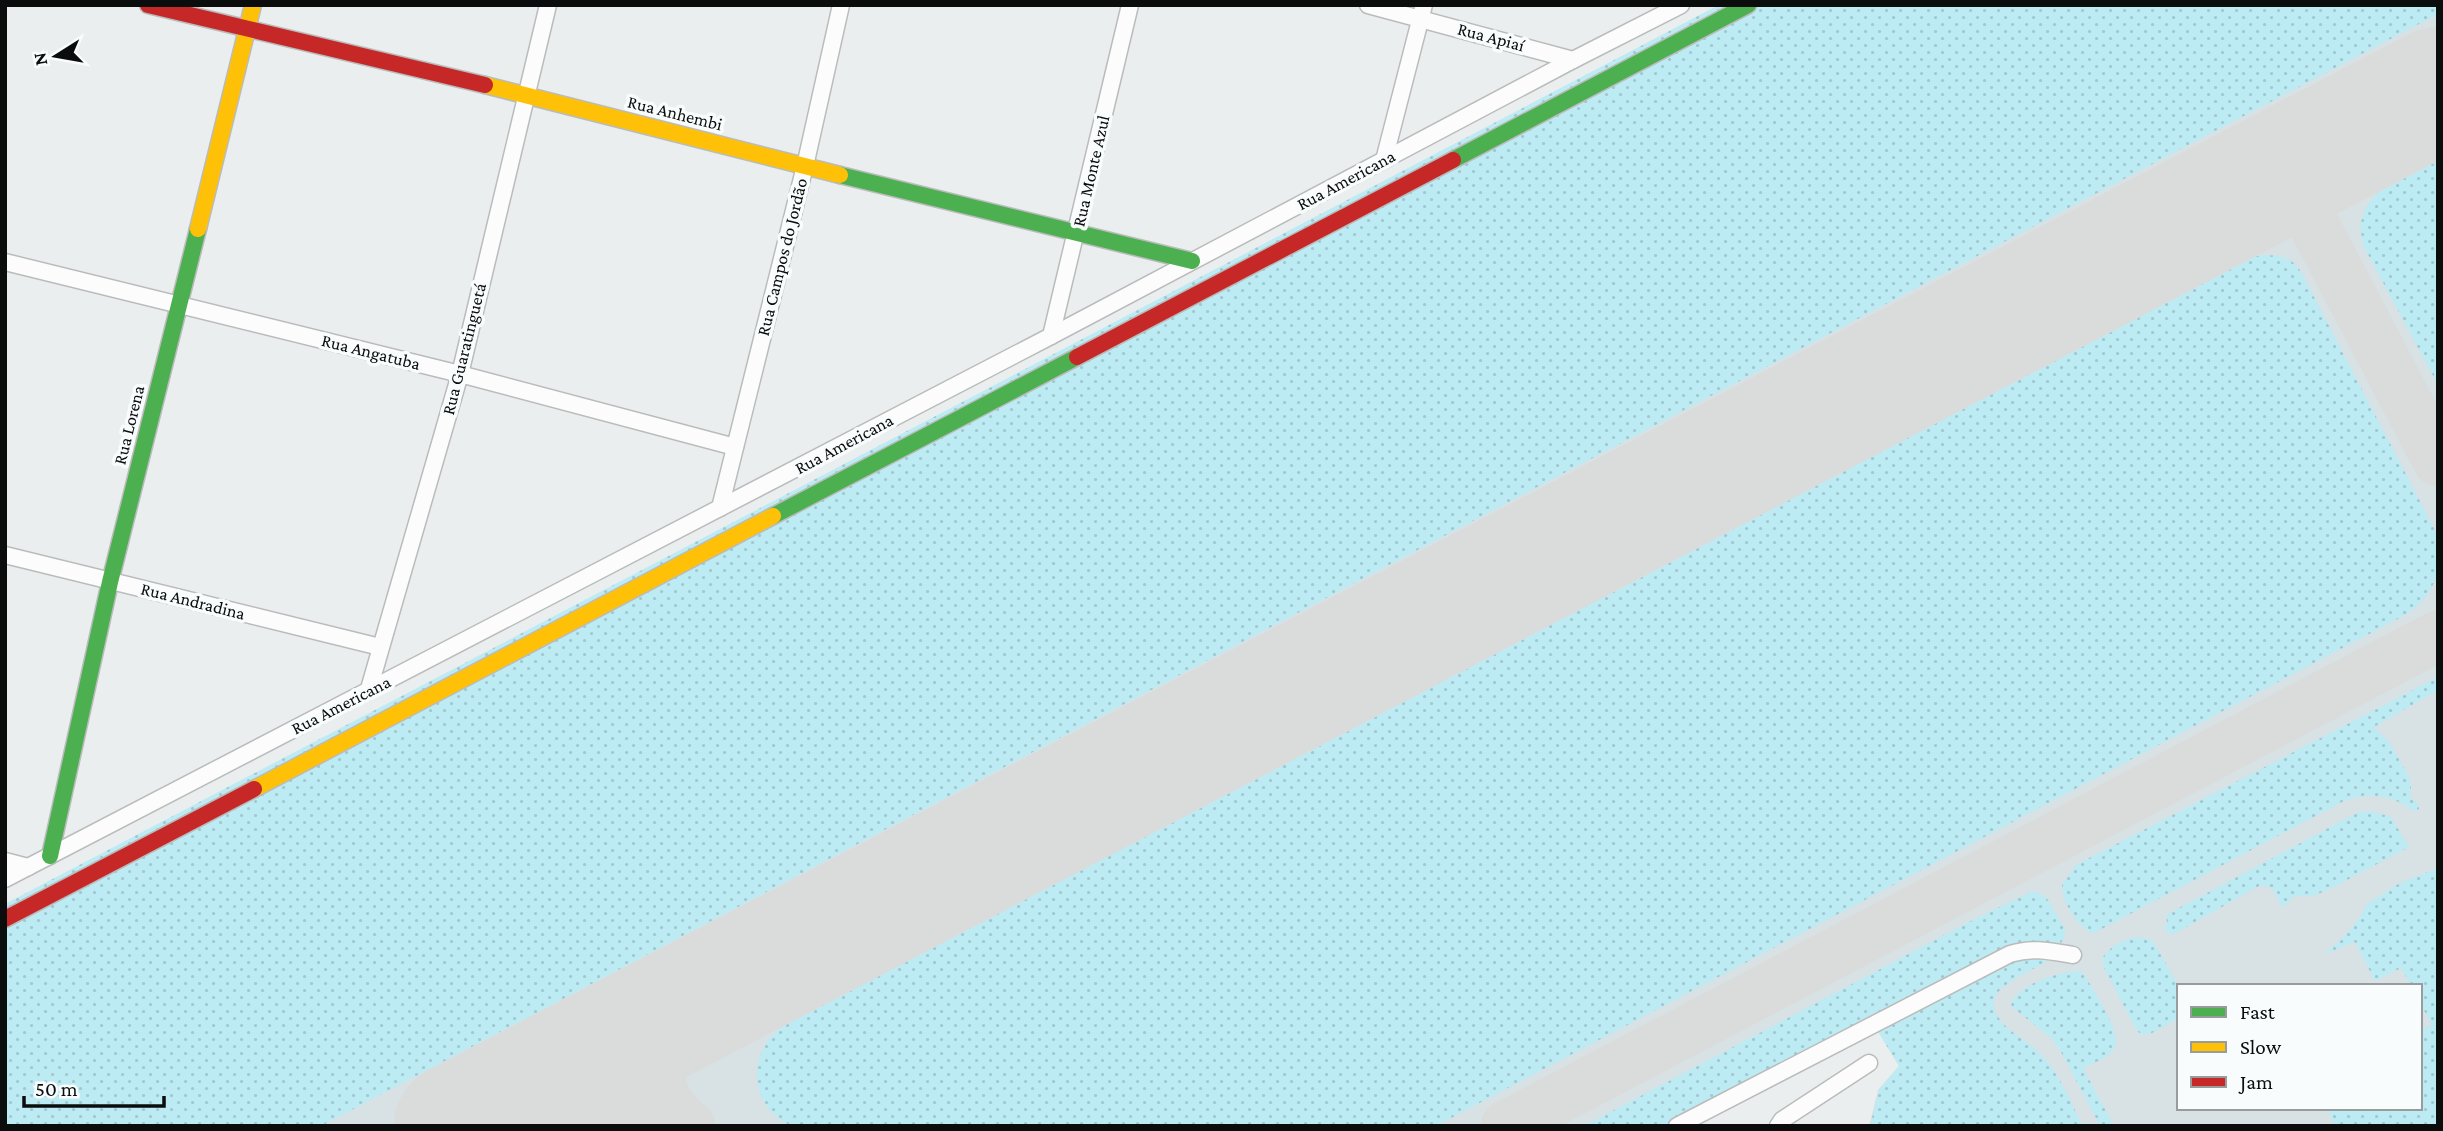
<svg xmlns="http://www.w3.org/2000/svg" width="2443" height="1131" font-family="'Crimson Pro',serif">
  <style>
    .built { fill: #d8e1e3; fill-rule: evenodd }
    .grass { fill: url(#grass-dots) }
    .lines { fill: none; stroke-linecap: round; stroke-linejoin: round }
    .taxiway { stroke: #dadcdc; stroke-width: 51 }
    .runway { stroke: #dadcdc; stroke-width: 126 }
    .street-casing { stroke: #babcbc; stroke-width: 19 }
    .fast-casing { stroke: #babcbc; stroke-width: 19 }
    .slow-casing { stroke: #babcbc; stroke-width: 19 }
    .jam-casing { stroke: #babcbc; stroke-width: 19 }
    .street { stroke: #fcfcfd; stroke-width: 16 }
    .fast { stroke: #4caf50; stroke-width: 16 }
    .slow { stroke: #ffc107; stroke-width: 16 }
    .jam { stroke: #c62828; stroke-width: 16 }
    .labels { text-anchor: middle; dominant-baseline: central; stroke-width: 7; stroke-linejoin: round; paint-order: stroke }
    .street-label { font-size: 18px; fill: #0b0c0c; stroke: #f8fcfd }
  </style>
  <defs>
    <pattern id="grass-dots" width="8" height="8" patternUnits="userSpaceOnUse" patternTransform="scale(1.75)"><rect width="8" height="8" fill="#bdebf4"/><path d="M2 2h.1M6 6h.1" fill="none" stroke="#a1c8d0" stroke-width="1.8" stroke-linecap="round"/></pattern>
  </defs>
  <rect width="100%" height="100%" fill="#ebeeef"/>
  <path class="built" d="M1719 5H2438V1126H1869L1878 1090 1899 1066 1877 1030 1695 1126H5L469 662ZM2179 986H2420V1108H2179Z"/>
  <g class="grass">
    <path d="M1719 5H2438V14L321 1126H5V904Z"/>
    <path d="M2438 159V385L2364 247C2347 195 2402 178 2438 159Z"/>
    <path d="M2263 255C2280 255 2292 257 2301 272L2437 534C2442 569 2437 595 2405 615L1436 1126H793C753 1112 745 1060 776 1032 791 1019 813 1011 831 1001 972 924 1116 852 1259 778 1589 605 1918 432 2248 258Z"/>
    <path d="M2438 677V690L2374 727 2390 743 2409 777 2411 787 2410 797 2418 804 2419 809 2414 811C2392 795 2370 792 2344 801L2096 932 2091 933C2076 924 2062 902 2062 885L2076 865Z"/>
    <path d="M2371 811 2391 817 2409 847 2330 889 2313 896H2294L2283 908 2272 888 2261 885 2172 935 2164 929 2167 922 2166 915 2349 817 2360 812Z"/>
    <path d="M2438 868V1126H2331L2333 1121 2327 1108H2420V1030L2432 1025 2420 1003V986H2411L2401 968 2375 981 2355 942 2322 955 2341 940 2358 920 2367 904 2400 883Z"/>
    <path d="M2033 891 2043 895 2049 901 2065 929V936L2061 943 2045 958V963C2032 970 1995 986 1994 1001 1992 1023 2020 1036 2034 1048 2058 1068 2069 1099 2083 1126H1870L1879 1089 1899 1066 1877 1030 1695 1126H1584L1969 922Z"/>
    <path d="M2137 937 2152 940 2155 944 2179 987V1018L2152 1033 2142 1035 2137 1031 2103 966V957C2111 946 2123 939 2137 937Z"/>
    <path d="M2075 971H2081L2085 976C2094 991 2121 1031 2115 1047 2111 1058 2092 1063 2083 1068L2114 1126H2100L2060 1050 2050 1037 2012 1007 2011 1003C2022 983 2054 974 2075 971Z"/>
  </g>
  <g class="lines">
    <g class="taxiway">
      <path d="M2242 193C2278 188 2284 192 2310 217L2438 461"/>
      <path d="M2310 217C2303 186 2308 177 2323 151"/>
      <path d="M684 1006C679 1013 672 1020 668 1028 650 1062 657 1103 690 1126"/>
      <path d="M485 1111C509 1109 533 1106 557 1105 597 1104 637 1113 676 1126"/>
      <path d="M1506 1126 2438 636"/>
    </g>
    <path class="runway" d="M457 1126 2438 90"/>
    <g class="street-casing">
      <g id="street">
        <path d="M1368 5 1573 60"/>
        <path d="M1384 160 1424 5"/>
        <path d="M5 262 460 374 735 447"/>
        <path d="M1051 336 1130 5"/>
        <path d="M720 508 805 166 841 5"/>
        <path d="M5 555 380 647"/>
        <path d="M369 689 460 374 548 5"/>
        <path d="M5 861 28 867"/>
        <path d="M5 879 1051 336 1573 60 1681 5"/>
        <path d="M1677 1126 2010 954C2032 947 2050 951 2073 955"/>
        <path d="M1778 1126 1782 1120 1869 1063"/>
      </g>
    </g>
    <g class="fast-casing">
      <g id="fast">
        <path d="M1453 160 1748 5"/>
        <path d="M840 175 1192 261"/>
        <path d="M773 516 1077 357"/>
        <path d="M50 856 110 582 198 229"/>
      </g>
    </g>
    <g class="slow-casing">
      <g id="slow">
        <path d="M485 85 840 175"/>
        <path d="M198 229 253 5"/>
        <path d="M254 789 773 516"/>
      </g>
    </g>
    <g class="jam-casing">
      <g id="jam">
        <path d="M148 5 485 85"/>
        <path d="M1077 357 1453 160"/>
        <path d="M5 919 254 789"/>
      </g>
    </g>
    <use href="#street" class="street"/>
    <use href="#fast" class="fast"/>
    <use href="#slow" class="slow"/>
    <use href="#jam" class="jam"/>
  </g>
  <g class="labels">
    <g class="street-label">
      <text transform="translate(1491 37) rotate(15)">Rua Apiaí</text>
      <text transform="translate(675 113) rotate(14)">Rua Anhembi</text>
      <text transform="translate(1091 171) rotate(-77)">Rua Monte Azul</text>
      <text transform="translate(1346 180) rotate(-28)">Rua Americana</text>
      <text transform="translate(782 257) rotate(-76)">Rua Campos do Jordão</text>
      <text transform="translate(464 349) rotate(-76)">Rua Guaratinguetá</text>
      <text transform="translate(371 352) rotate(14)">Rua Angatuba</text>
      <text transform="translate(129 425) rotate(-76)">Rua Lorena</text>
      <text transform="translate(844 444) rotate(-28)">Rua Americana</text>
      <text transform="translate(193 601) rotate(14)">Rua Andradina</text>
      <text transform="translate(341 705) rotate(-27)">Rua Americana</text>
    </g>
  </g>
  <rect width="2443" height="1131" fill="none" stroke="#0b0c0c" stroke-width="14"/>
  <rect x="2177" y="984" width="245" height="126" fill="#f8fcfd" stroke="#999c9d" stroke-width="2"/>
  <rect x="2191" y="1007" width="35" height="10" fill="#4caf50" stroke="#999c9d" stroke-width="2"/>
  <text x="2240" y="1019" font-size="21" fill="#0b0c0c">Fast</text>
  <rect x="2191" y="1042" width="35" height="10" fill="#ffc107" stroke="#999c9d" stroke-width="2"/>
  <text x="2240" y="1054" font-size="21" fill="#0b0c0c">Slow</text>
  <rect x="2191" y="1077" width="35" height="10" fill="#c62828" stroke="#999c9d" stroke-width="2"/>
  <text x="2240" y="1089" font-size="21" fill="#0b0c0c">Jam</text>
  <g transform="translate(56 56) rotate(259)" stroke="#f8fcfd" stroke-width="5" paint-order="stroke">
  <path d="M0-5L12 26L0 18L-12 26Z" fill="#0b0c0c"/>
  <text y="-10" font-size="19" font-weight="bold" text-anchor="middle" fill="#0b0c0c">N</text>
  </g>
  <path d="M24 1096v10h140v-10" fill="none" stroke="#0b0c0c" stroke-width="3.5"/>
  <text x="35" y="1096" font-size="21" fill="#0b0c0c" stroke="#f8fcfd" stroke-width="5" paint-order="stroke">50 m</text>
</svg>
